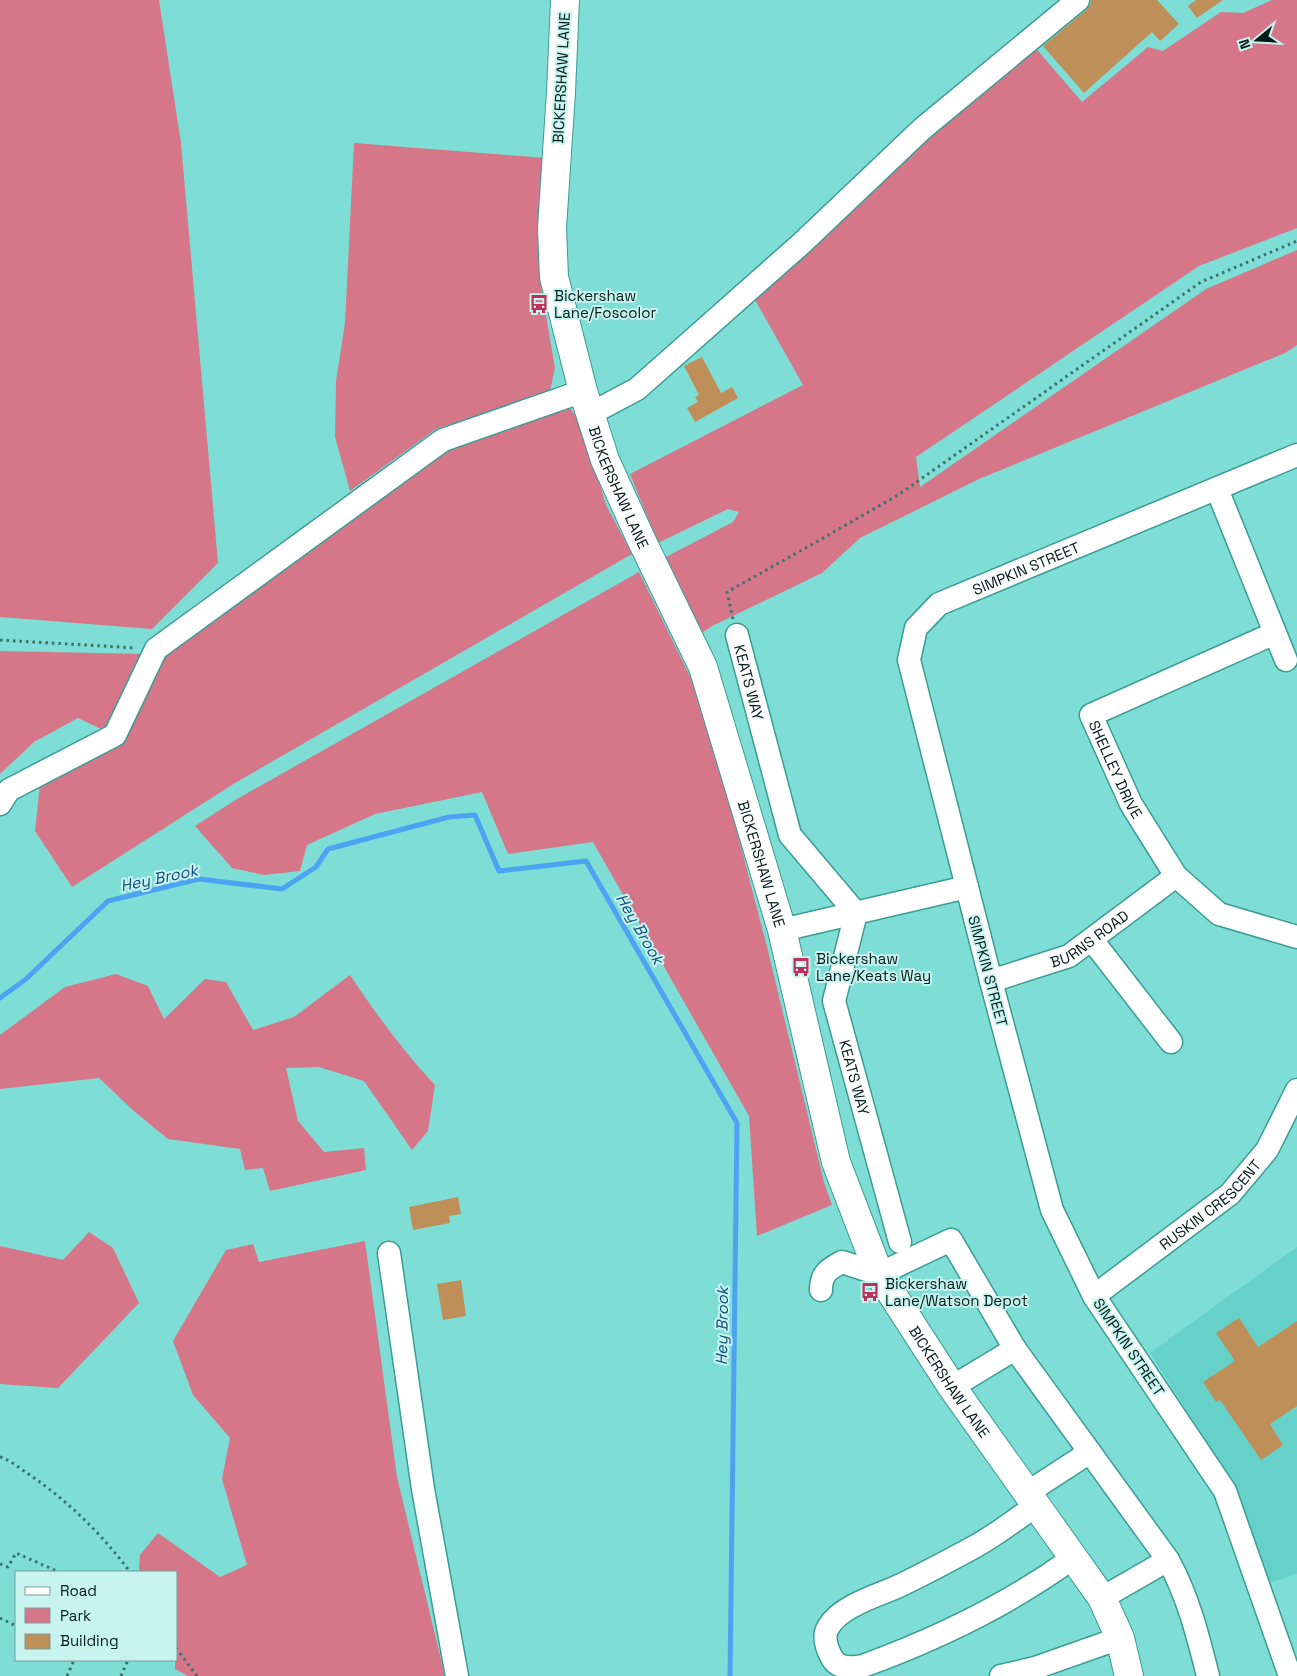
<svg xmlns="http://www.w3.org/2000/svg" width="1297" height="1676" font-family="'Space Grotesk',sans-serif">
  <style>
    .built { fill: #66d1c9 }
    .green { fill: #d67789 }
    .lines { fill: none; stroke-linecap: round; stroke-linejoin: round }
    .stream { stroke: #4da3f1; stroke-width: 5 }
    .building { fill: #bf8f59 }
    .minor-casing { stroke: #3a9d96; stroke-width: 25 }
    .major-casing { stroke: #3a9d96; stroke-width: 30 }
    .path { stroke: #39726e; stroke-width: 3; stroke-dasharray: 2.5 4; stroke-linecap: butt }
    .minor { stroke: #fff; stroke-width: 22 }
    .major { stroke: #fff; stroke-width: 28 }
    .labels { text-anchor: middle; dominant-baseline: central; stroke-width: 4; stroke-linejoin: round; paint-order: stroke }
    .street-label { font-size: 15px; fill: #001b19; stroke: #c8f4f0 }
    .poi-label { font-size: 15px; fill: #001b19; stroke: #c8f4f0; text-anchor: start }
    .water-label { font-size: 16px; font-style: italic; fill: #104e80; stroke: #c8f4f0 }
  </style>
  <rect width="100%" height="100%" fill="#7eddd5"/>
  <path class="built" d="M1297 1247V1574L1269 1583 1235 1487 1150 1353Z"/>
  <g class="green">
    <path d="M0 0H159L181 143 218 563 152 629 0 617Z"/>
    <path d="M1272 0H1297V228L1199 266 916 457 920 487 1206 289 1297 250V345L1285 353 979 479 860 538 822 573 712 626 700 634 664 558 733 522 739 512 728 509 658 543 630 474 803 385 754 298 1033 45 1082 102 1148 47 1163 51 1221 12 1243 13Z"/>
    <path d="M354 143 545 158 537 229 541 286 555 368 550 391 436 429 350 491 335 437 336 381 345 323Z"/>
    <path d="M570 408 584 429 606 505 632 554 235 783 72 887 35 831 40 784 122 738 164 653 446 449Z"/>
    <path d="M639 572 697 691 716 750 768 951 824 1182 832 1205 757 1236 749 1116 593 842 508 854 482 792 375 814 307 845 300 871 264 875 232 868 195 826 237 799Z"/>
    <path d="M0 651 146 654 113 723 101 729 78 718 34 742 0 774Z"/>
    <path d="M116 974 148 986 164 1019 205 979 226 982 253 1030 294 1017 350 975C376 1014 403 1051 435 1085L428 1131 412 1150 364 1081 319 1067 286 1068 298 1121 324 1152 364 1148 366 1170 270 1191 263 1168 245 1170 240 1149 168 1139 135 1112 99 1078 0 1089V1035L65 987Z"/>
    <path d="M89 1232 113 1248 139 1303 58 1388 0 1384V1246L63 1260Z"/>
    <path d="M365 1241 397 1477 445 1676H188L175 1669 176 1572H139L140 1555 158 1533 220 1577 247 1565 222 1479 230 1438 193 1395 173 1341 226 1250 253 1244 259 1262Z"/>
  </g>
  <g class="lines">
    <path class="stream" d="M0 998 26 979 108 901 199 879 282 889 316 867 328 849 449 817 475 815 499 871 586 861 737 1123 730 1676"/>
  </g>
  <g class="building">
    <path d="M1091 0H1157L1179 24 1160 41 1152 32 1084 93 1043 46 1086 10 1090 5Z"/>
    <path d="M1196 0H1223L1197 18 1188 6Z"/>
    <path d="M702 357 721 393 732 387 738 398 695 422 687 408 698 402 695 397 699 395 684 366Z"/>
    <path d="M458 1197 461 1214 449 1216 450 1223 413 1230 409 1207Z"/>
    <path d="M461 1280 466 1316 443 1320 437 1284Z"/>
    <path d="M1239 1318 1258 1347 1297 1321V1406L1270 1424 1283 1445 1261 1460 1220 1400 1216 1402 1203 1382 1235 1361 1216 1333Z"/>
  </g>
  <g class="lines">
    <g class="minor-casing">
      <g id="minor">
        <path d="M590 414 637 389 802 243 922 129 1078 0"/>
        <path d="M1217 489 1286 660"/>
        <path id="s1" d="M1275 633 1091 715 1131 804 1176 876 1219 914 1297 937"/>
        <path id="s2" d="M737 635 790 835 856 913 834 1001 900 1242"/>
        <path d="M0 804 9 790 115 735 156 649 443 440 583 391"/>
        <path d="M782 930 967 887"/>
        <path d="M1092 940 1171 1042"/>
        <path id="s3" d="M991 981 1069 956 1176 876"/>
        <path d="M389 1253 423 1489 457 1676"/>
        <path d="M821 1290C821 1273 829 1269 842 1262L879 1274 951 1240 1015 1349 1168 1560C1188 1596 1198 1636 1208 1676"/>
        <path id="s4" d="M1094 1296 1230 1194 1267 1150 1297 1090"/>
        <path d="M952 1387 1015 1349"/>
        <path d="M1027 1493 1090 1452"/>
        <path d="M1036 1506C1016 1519 997 1534 976 1546 952 1559 926 1573 901 1585 880 1595 842 1605 829 1626 822 1636 827 1649 832 1658 838 1669 852 1668 863 1666 937 1639 1010 1604 1074 1557"/>
        <path d="M1102 1598 1168 1560"/>
        <path d="M1001 1676 1035 1668 1120 1638"/>
        <path id="s5" d="M1290 1676 1225 1491 1094 1296 1052 1210 991 981 909 660 916 628 939 604 1297 455"/>
      </g>
    </g>
    <g class="major-casing">
      <g id="major">
        <path id="s6" d="M565 0 561 92 552 228 554 277 583 391 605 460 640 537 703 667 782 930 836 1162 879 1274 952 1387 1102 1598 1120 1638 1129 1676"/>
      </g>
    </g>
    <g class="path">
      <path d="M733 619 727 592 818 541 898 495 1201 282 1297 241"/>
      <path d="M0 640 136 648"/>
      <path d="M0 1457C11 1460 20 1469 30 1475 70 1503 101 1533 130 1572"/>
      <path d="M0 1564 8 1567 16 1553 59 1572"/>
      <path d="M0 1618 16 1626"/>
      <path d="M176 1648 197 1676"/>
      <path d="M67 1676 74 1660"/>
      <path d="M121 1676 128 1660"/>
    </g>
    <use href="#minor" class="minor"/>
    <use href="#major" class="major"/>
  </g>
  <defs>
    <g id="bus-bare" transform="scale(1.5)"><path d="M-5-6H5V4H4V6H2V4H-2V6H-4V4H-5ZM-3.5-4V0h7V-4ZM-3.5 1.2v1.5H-2V1.2ZM2 1.2v1.5H3.5V1.2Z" fill="#bf305a" stroke="#c8f4f0" stroke-width="2.5" paint-order="stroke"/></g>
  </defs>
  <g fill-rule="evenodd">
    <use href="#bus-bare" x="539" y="304"/>
    <use href="#bus-bare" x="801" y="967"/>
    <use href="#bus-bare" x="870" y="1292"/>
  </g>
  <g class="labels">
    <g class="street-label">
      <text transform="translate(561 78) rotate(-87)">BICKERSHAW LANE</text>
      <text stroke="none"><textPath href="#s6" startOffset="498">BICKERSHAW LANE</textPath></text>
      <text stroke="none"><textPath href="#s5" startOffset="1255">SIMPKIN STREET</textPath></text>
      <text stroke="none"><textPath href="#s2" startOffset="49">KEATS WAY</textPath></text>
      <text stroke="none"><textPath href="#s1" startOffset="261">SHELLEY DRIVE</textPath></text>
      <text stroke="none"><textPath href="#s6" startOffset="902">BICKERSHAW LANE</textPath></text>
      <text stroke="none"><textPath href="#s3" startOffset="108">BURNS ROAD</textPath></text>
      <text transform="translate(988 971) rotate(75)">SIMPKIN STREET</text>
      <text stroke="none"><textPath href="#s2" startOffset="479">KEATS WAY</textPath></text>
      <text stroke="none"><textPath href="#s4" startOffset="148">RUSKIN CRESCENT</textPath></text>
      <text transform="translate(1129 1347) rotate(56)">SIMPKIN STREET</text>
      <text stroke="none"><textPath href="#s6" startOffset="1458">BICKERSHAW LANE</textPath></text>
    </g>
    <g class="poi-label">
      <text x="554" y="295">Bickershaw<tspan x="554" dy="17">Lane/Foscolor</tspan></text>
      <text x="816" y="958">Bickershaw<tspan x="816" dy="17">Lane/Keats Way</tspan></text>
      <text x="885" y="1283">Bickershaw<tspan x="885" dy="17">Lane/Watson Depot</tspan></text>
    </g>
    <g class="water-label">
      <text transform="translate(159 878) rotate(-12)">Hey Brook</text>
      <text transform="translate(640 929) rotate(60)">Hey Brook</text>
      <text transform="translate(722 1326) rotate(-89)">Hey Brook</text>
    </g>
  </g>
  <rect x="15" y="1571" width="162" height="90" fill="#c8f4f0" stroke="#789d9a"/>
  <rect x="25" y="1587" width="25" height="8" fill="#ffffff" stroke="#789d9a"/>
  <text x="60" y="1596" font-size="15" fill="#001b19">Road</text>
  <rect x="25" y="1608" width="25" height="15" fill="#d67789" stroke="#789d9a"/>
  <text x="60" y="1621" font-size="15" fill="#001b19">Park</text>
  <rect x="25" y="1634" width="25" height="15" fill="#bf8f59" stroke="#789d9a"/>
  <text x="60" y="1646" font-size="15" fill="#001b19">Building</text>
  <g transform="translate(1257 40) rotate(252)" stroke="#c8f4f0" stroke-width="4" paint-order="stroke">
  <path d="M0-4L9 19L0 12L-9 19Z" fill="#001b19"/>
  <text y="-8" font-size="14" font-weight="bold" text-anchor="middle" fill="#001b19">N</text>
  </g>
</svg>
